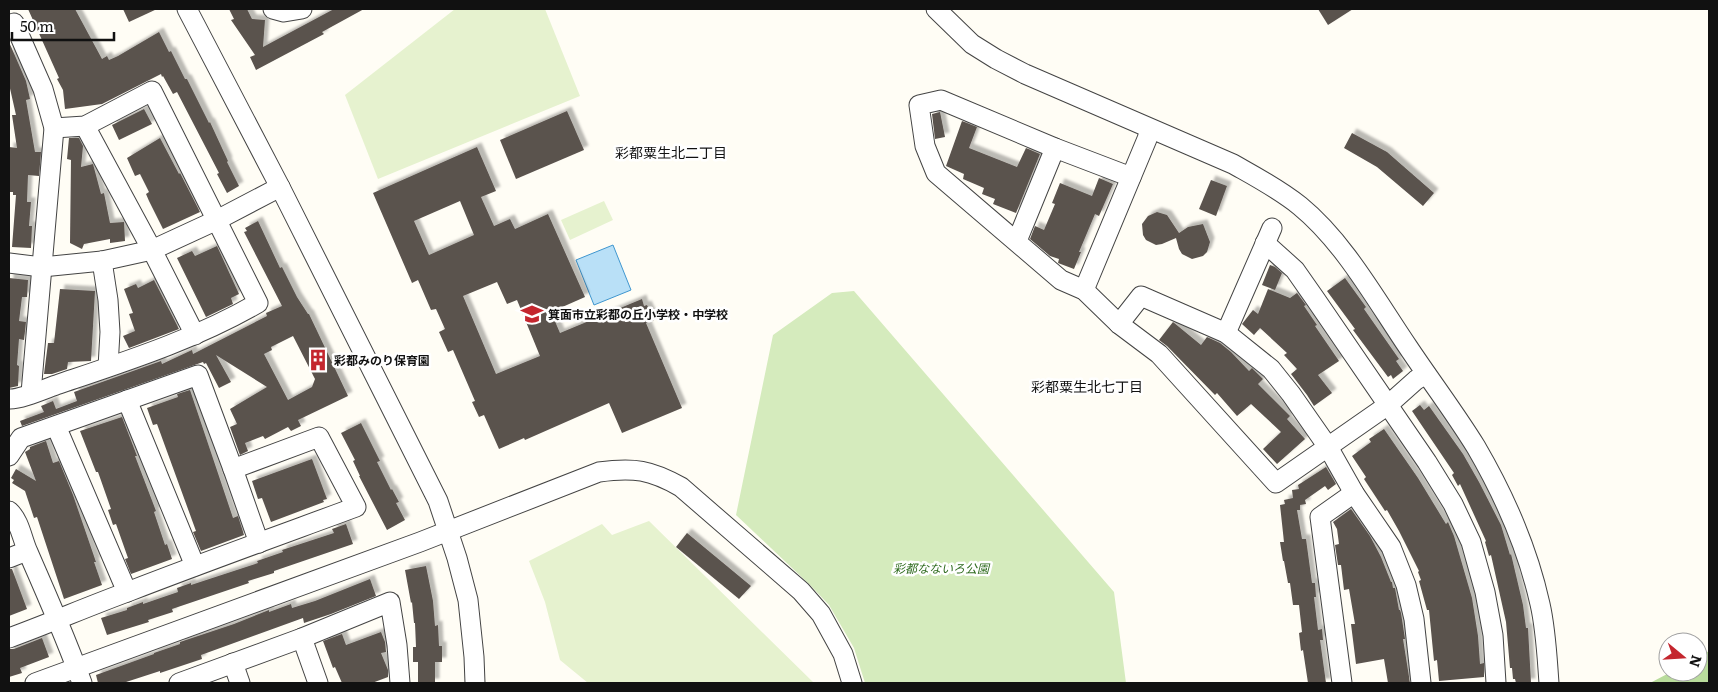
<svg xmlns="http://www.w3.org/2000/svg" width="1718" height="692" font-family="Literata,'Noto Sans JP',serif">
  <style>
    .green { fill: #d5ebbd }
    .forest { fill: #b9dc9c }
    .pitch { fill: #e6f2cf }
    .water { fill: #b9e0f7; stroke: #3f96cf }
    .building { fill: #5a524d; fill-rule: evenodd; filter: url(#shadow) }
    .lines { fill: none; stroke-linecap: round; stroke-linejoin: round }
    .minor-casing { stroke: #444; stroke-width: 21 }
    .minor { stroke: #fff; stroke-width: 19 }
    .labels { text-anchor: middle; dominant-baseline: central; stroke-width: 5; stroke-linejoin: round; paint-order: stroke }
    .poi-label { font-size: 12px; font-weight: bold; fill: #111; stroke: #fff; text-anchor: start }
    .park-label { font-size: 12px; font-style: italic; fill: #2f6b1f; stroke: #fff }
    .neighbourhood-label { font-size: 14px; fill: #111; stroke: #fff }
  </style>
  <defs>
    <filter id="shadow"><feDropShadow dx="4.5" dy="-4.5" stdDeviation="1" flood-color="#0004"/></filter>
  </defs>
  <rect width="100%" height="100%" fill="#fffdf5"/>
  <path class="green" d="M854 291 1114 592 1126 683H865L854 648 829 605 810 585 736 515 773 335 832 293Z"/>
  <path class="forest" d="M1709 651V683H1650L1671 672H1698V657Z"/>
  <g class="pitch">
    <path d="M455 9H545L580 96 378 179 345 95Z"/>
    <path d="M604 201 613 220 570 240 561 220Z"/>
    <path d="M649 521 814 683H588L560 660 545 602 529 561 602 524 612 535Z"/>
  </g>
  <path class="water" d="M613 245 631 290 594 305 576 260Z"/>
  <g class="building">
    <path d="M28 9H75L102 59 107 56 109 60 118 56 159 32 169 52 171 51 185 79H187L209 123 210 122 228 161 227 162 239 186 227 193 217 174 219 173 177 92 173 94 163 76 162 77 161 74 102 104 65 109 63 90 57 79 59 78Z"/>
    <path d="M123 9H157L129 22Z"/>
    <path d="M229 9H247L252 19 265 20 263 47 334 9H364L322 32 324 34 256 70 250 57 255 55 231 20 234 19Z"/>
    <path d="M1318 9H1353L1328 25Z"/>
    <path d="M9 42 26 81 30 99 26 100 35 152H41L39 176 28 175 27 202H31L29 226H32L31 248 12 247 16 195H13V192H9V147L17 148 12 115H16L9 84Z"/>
    <path d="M144 109 152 124 119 140 112 125Z"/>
    <path d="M567 111 584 150 516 179 500 140Z"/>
    <path d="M940 112 945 137 935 139 932 114Z"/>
    <path d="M962 121 977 127 969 148 1017 167 1026 148 1040 154 1016 213 993 204 995 199 982 194 984 188 963 179 964 174 946 166Z"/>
    <path d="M1352 133 1387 152 1434 193 1423 206 1377 167 1344 148Z"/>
    <path d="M69 138H79L83 146 81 167 93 164 101 194 104 193 110 223 124 222 125 241 110 243V239L84 244 82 249 70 243 71 160 67 159Z"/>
    <path d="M160 138 179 174 180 173 200 212 163 229 149 201 146 194 149 192 140 174 135 176 127 158Z"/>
    <path d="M477 147 496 191 481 197 494 226 510 219 515 229 548 214 585 297 551 312 560 333 642 299 644 306 647 305 654 320 646 323 682 408 622 433 609 403 525 440 524 438 499 449 484 415 479 417 472 402 475 401 453 350 448 352 439 332 445 329 436 309 431 310 418 280 412 283 373 193ZM460 201 474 235 429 255 414 221ZM497 282 507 304 517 300 540 356 496 374 463 296Z"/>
    <path d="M1099 178 1113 184 1099 216 1095 214 1079 252H1081L1074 269 1058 263 1059 259 1050 256 1030 239 1035 226 1044 230 1055 204 1052 203 1060 183 1092 196Z"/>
    <path d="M1211 180 1227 186 1216 216 1199 209Z"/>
    <path d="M1157 212 1167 215 1179 233 1188 227 1203 224 1210 242 1207 252 1203 256 1192 259 1182 254 1179 249 1176 238 1162 244 1156 245 1146 240 1143 235 1142 224 1148 216Z"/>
    <path d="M258 221 280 268 282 267 297 297 308 314H309L348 396 298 420 301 426 291 431 288 427 265 439 263 436 245 443 248 451 240 455 230 427 237 424 230 409 267 387 216 355 231 382 219 388 206 363 204 364 203 362 22 426 20 421 44 412 41 406 53 401 56 409 77 401 74 392 161 361 162 364 192 350 193 354 267 316 266 313 282 306 244 232 247 231 245 228ZM293 336 315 379 312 387 288 400 264 354 272 350 271 347Z"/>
    <path d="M217 246 239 294 231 298 233 304 206 317 177 258 192 251 195 256Z"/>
    <path d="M1270 265 1275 267 1282 273 1275 290 1262 285Z"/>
    <path d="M9 278 28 280 27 297H22L19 321 26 322 24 340 19 339 17 365 19 366 18 386 9 388Z"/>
    <path d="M1345 278 1366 307 1364 309 1399 359 1396 361 1403 371 1393 379 1391 375 1388 377 1353 330 1355 329 1327 291Z"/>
    <path d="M154 280 179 329 129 348 123 336 135 331 129 314 133 313 124 289 136 284 138 288Z"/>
    <path d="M60 289 95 291 91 361 68 362 67 369 52 374H44L48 343H54Z"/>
    <path d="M1268 289 1290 298 1297 293 1306 305 1304 306 1317 325 1315 326 1339 361 1318 375 1332 393 1314 406 1307 395 1291 374 1297 369 1284 355 1287 353 1260 328 1254 335 1242 324 1253 310 1258 314Z"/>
    <path d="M1173 322 1201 345 1207 337 1220 343 1231 352 1249 371 1252 368 1263 379 1258 384 1290 416 1287 419 1305 439 1277 464 1263 449 1281 432 1251 404 1237 416 1217 393 1215 395 1167 346 1159 340Z"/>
    <path d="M190 390 233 518 238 516 244 535 201 551 193 532 196 531 157 424 153 425 147 408 178 397 177 394Z"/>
    <path d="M1420 405 1424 410 1429 406 1463 454 1479 482 1501 525 1510 555 1511 554 1523 605 1526 628H1528L1531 683H1516L1515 679H1513L1512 668H1510L1506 622 1491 555 1489 556 1485 542 1486 541 1460 484 1458 486 1452 475 1454 473 1412 411Z"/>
    <path d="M122 417 137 456H135L156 511 154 512 165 545 167 544 172 559 131 574 125 559 128 558 116 524 113 525 108 510 111 509 98 472H96L80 431Z"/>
    <path d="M361 423 380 461 377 462 391 490 392 489 399 502 396 503 405 520 387 530 359 476H360L353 461 355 460 341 433Z"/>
    <path d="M1384 429 1418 478 1446 524 1448 522 1454 536 1472 598 1478 636 1480 664 1484 663V677L1439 681 1437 660 1434 661 1429 610H1427L1419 581 1421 580 1418 572 1419 571 1399 531 1387 510 1385 511 1364 479 1366 477 1352 456 1371 442 1369 439Z"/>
    <path d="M46 441 53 463 59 461 73 495 96 562H94L102 585 64 599 37 517 34 518 25 491 12 483 14 480 11 478 16 469 36 481 25 452 30 449V447Z"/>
    <path d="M312 459 327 499 323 500 324 502 271 522 262 498 258 499 252 481Z"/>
    <path d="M1326 467 1336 484 1328 490 1325 486 1305 500 1306 504 1300 505V510H1297L1302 539H1306L1312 583H1315L1316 597H1314L1318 630 1322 629 1323 640H1320L1326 683H1308L1303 650 1301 651 1299 633 1302 632 1299 605H1293L1290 583H1288L1284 561H1283L1280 542H1284L1280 505 1285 504 1284 500 1293 498 1292 490 1299 489 1298 485Z"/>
    <path d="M1351 509 1370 536 1381 557 1391 582H1392L1393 588H1395L1399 610H1400L1401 613 1405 639H1403L1410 683H1388L1384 659 1356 664 1351 624H1355L1349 589 1344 590 1341 565H1338L1335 545 1339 544 1337 529 1333 522Z"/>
    <path d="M346 524 353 544 274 571V573L248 581 249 583 172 609 173 612 148 620 149 622 107 635 101 618 127 610V608L143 602V604L178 592 177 588 191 583V585L258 563 257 561 283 552 282 550 334 533 332 529Z"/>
    <path d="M687 533 751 586 739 599 676 547Z"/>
    <path d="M426 566 433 601 435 626 438 625 439 646H442V662H435V683H418V662H413V647H416L415 623H414L412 602 411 603 405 570Z"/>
    <path d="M9 569H12L27 609 9 616Z"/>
    <path d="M370 579 376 596 331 614 304 623 303 618 201 655 202 659 160 673V671L123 683H98L96 675 154 654V653L180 644V642L234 624 269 610V612L291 604 292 608 315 601Z"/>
    <path d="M381 632 385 642 386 652 381 653 388 670V677L372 683H342L335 667 333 668 323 641 342 634 346 645Z"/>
    <path d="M42 638 49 657 20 668 22 673 9 677V649H14Z"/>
  </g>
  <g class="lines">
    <g class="minor-casing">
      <g id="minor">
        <path d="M187 9 280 187 438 501 457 558 468 600 474 657 475 683"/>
        <path d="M273 9 284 12 302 9"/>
        <path d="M936 9 972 44 996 59 1025 74 1233 164C1256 177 1279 189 1300 206 1344 242 1376 300 1408 347 1430 380 1455 413 1476 447 1504 495 1528 550 1540 604 1546 630 1547 657 1549 683"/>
        <path d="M9 26 14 23 43 89 54 128 31 393"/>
        <path d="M85 126 152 250 195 335"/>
        <path d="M1131 177 1055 148 941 100 919 105 925 146 936 173 1061 280 1084 290 1119 324 1159 354 1276 483 1388 405 1416 380 1426 374"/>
        <path d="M1017 241 1055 148"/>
        <path d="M1265 243 1295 270 1316 300 1427 462 1453 504 1471 542 1485 592 1493 635 1496 683"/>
        <path d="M102 261 108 300 110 332 108 367"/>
        <path d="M9 263 42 267 102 261 152 250 217 220 280 187"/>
        <path d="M1084 290 1147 139 1150 129"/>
        <path d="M1119 324 1141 296 1226 333 1271 369 1291 394 1328 447 1354 493 1391 547 1406 585 1414 619 1421 683"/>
        <path d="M1226 333 1272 228"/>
        <path d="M9 399C20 400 47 388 59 384 127 361 196 339 258 303L152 91 85 126 54 128"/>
        <path d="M127 400 195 566"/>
        <path d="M56 426 127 592"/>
        <path d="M9 456 21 438 198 375 233 469 259 543"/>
        <path d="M9 511C20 521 22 539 28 552 47 596 66 638 82 683"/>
        <path d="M9 558 27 551"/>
        <path d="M9 638C50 623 89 606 130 591 205 562 280 535 356 507L319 437 233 469"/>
        <path d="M302 638 318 683"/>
        <path d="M233 663 240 683"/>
        <path d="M35 683 420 542 599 472C634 467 651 470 681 487L801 591 821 614 843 654 852 683"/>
        <path d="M179 683 302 638 390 602 397 645 400 683"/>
        <path d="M1342 683 1320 517 1354 493"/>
      </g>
    </g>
    <use href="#minor" class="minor"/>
  </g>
  <defs>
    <g id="school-bare" transform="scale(1.725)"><path d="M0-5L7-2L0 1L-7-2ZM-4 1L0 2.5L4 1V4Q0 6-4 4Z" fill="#c4262e" stroke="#fff" stroke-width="2.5" paint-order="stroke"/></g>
    <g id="building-bare" transform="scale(1.725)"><path d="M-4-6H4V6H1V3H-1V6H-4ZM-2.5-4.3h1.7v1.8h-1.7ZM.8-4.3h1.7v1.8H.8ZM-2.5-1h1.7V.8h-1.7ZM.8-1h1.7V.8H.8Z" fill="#c4262e" stroke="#fff" stroke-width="2.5" paint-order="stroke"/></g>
  </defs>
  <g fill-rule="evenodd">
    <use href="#school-bare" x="532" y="314"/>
    <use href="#building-bare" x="318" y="360"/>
  </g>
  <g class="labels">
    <g class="poi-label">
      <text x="548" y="314">箕面市立彩都の丘小学校・中学校</text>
      <text x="334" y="360">彩都みのり保育園</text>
    </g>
    <g class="park-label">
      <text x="941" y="568">彩都なないろ公園</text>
    </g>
    <g class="neighbourhood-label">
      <text x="671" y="152">彩都粟生北二丁目</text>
      <text x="1087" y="386">彩都粟生北七丁目</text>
    </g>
  </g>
  <rect width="1718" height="692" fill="none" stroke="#111111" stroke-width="20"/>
  <g transform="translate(1683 657) rotate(108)"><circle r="24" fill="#ffffff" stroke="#a0a0a0"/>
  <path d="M0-4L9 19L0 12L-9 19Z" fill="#c4262e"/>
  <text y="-8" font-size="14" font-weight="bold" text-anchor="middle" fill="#111111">N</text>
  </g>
  <path d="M12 32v8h102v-8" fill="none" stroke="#111111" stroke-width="2.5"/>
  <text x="20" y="32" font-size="15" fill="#111111" stroke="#ffffff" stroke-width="4" paint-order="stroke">50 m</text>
</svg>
